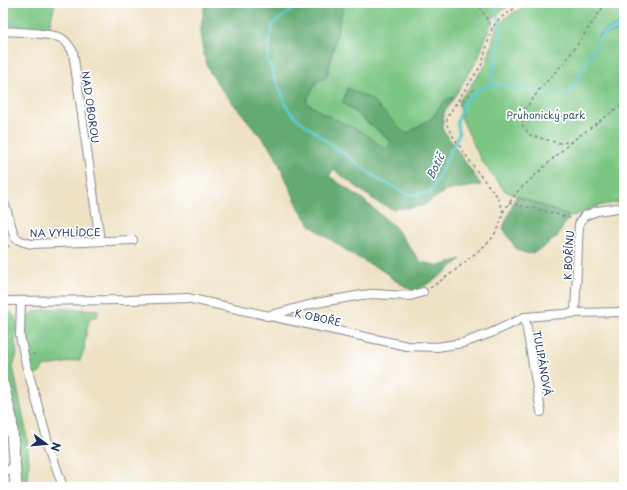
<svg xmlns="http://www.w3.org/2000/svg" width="627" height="490" font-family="'Playpen Sans',sans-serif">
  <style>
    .green { fill: #7bc684; stroke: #4b7a71 }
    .forest { fill: #64ab72; stroke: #406d68 }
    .water { fill: #5dcad0; stroke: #3c7c97 }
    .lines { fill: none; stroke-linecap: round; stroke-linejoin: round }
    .stream { stroke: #5dcad0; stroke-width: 2.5 }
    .street-casing { stroke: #858891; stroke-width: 10 }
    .secondary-casing { stroke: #858891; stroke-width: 13 }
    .path { stroke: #858891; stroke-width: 1.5; stroke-dasharray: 3 3; stroke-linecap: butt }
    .street { stroke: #fff; stroke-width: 8 }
    .secondary { stroke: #fff; stroke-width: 11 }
    .labels { text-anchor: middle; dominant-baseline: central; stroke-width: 3.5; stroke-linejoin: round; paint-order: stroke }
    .street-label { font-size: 10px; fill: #1b2f5e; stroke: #fff }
    .park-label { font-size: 10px; fill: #385c69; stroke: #fff }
    .water-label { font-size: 11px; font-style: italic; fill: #2f5e80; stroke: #fff }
  </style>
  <rect width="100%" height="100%" fill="#fff"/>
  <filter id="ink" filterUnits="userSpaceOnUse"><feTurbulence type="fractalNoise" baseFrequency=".025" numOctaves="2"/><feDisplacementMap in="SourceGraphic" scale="8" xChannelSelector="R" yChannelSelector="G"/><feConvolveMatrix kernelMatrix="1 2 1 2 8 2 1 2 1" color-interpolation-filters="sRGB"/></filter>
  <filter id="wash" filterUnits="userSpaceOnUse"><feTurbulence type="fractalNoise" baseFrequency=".012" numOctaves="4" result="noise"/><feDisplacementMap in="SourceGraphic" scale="16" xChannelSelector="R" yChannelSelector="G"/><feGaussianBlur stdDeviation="0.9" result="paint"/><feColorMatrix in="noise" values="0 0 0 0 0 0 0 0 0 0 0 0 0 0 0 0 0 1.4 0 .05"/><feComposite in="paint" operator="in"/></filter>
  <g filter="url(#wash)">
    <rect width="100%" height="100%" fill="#efe2c4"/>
    <g class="green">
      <path d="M3 3H55L49 28 3 25Z"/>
      <path d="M344 3H514L501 11 493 18 478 59 454 97 445 100 432 118 405 135 372 100 347 88 343 103 392 142 385 149 364 133 322 113 306 102 316 82 327 77Z"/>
      <path d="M530 3H624V23L607 29 624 30V201L597 206 577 215 569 216 505 191 481 160 461 117 459 101 487 63 496 27 505 18Z"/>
      <path d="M73 309 99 310 97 317H91L88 324 85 340 84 351 80 360 43 367 40 373 33 376C27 356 25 338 27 317 39 306 58 309 73 309Z"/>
      <path d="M3 310 10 311 15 316 17 325 15 341 17 354 13 367 26 431 29 462 28 487H25L23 485 15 413 3 364Z"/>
    </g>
    <g class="forest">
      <path d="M205 3H344L326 77 316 82 306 102 322 113 364 133 385 149 392 142 343 102 347 88 372 100 406 134 432 118 445 100 454 97 444 113 442 128 481 185 445 191 423 206 392 209 377 202 334 170 329 176 361 198 394 226 421 262 440 266 461 259C446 272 432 284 413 291L391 278 390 275 383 271 353 255 311 226 299 208 273 151 221 89 210 72 205 60 200 34Z"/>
      <path d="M516 196 569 216 557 237 541 249 529 254 517 250 503 228Z"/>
    </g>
    <path class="water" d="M624 23V30L597 36 607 29Z"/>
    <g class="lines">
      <g class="stream">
        <path d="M306 3 293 9 273 24 267 59 288 109 299 120 379 180 411 195 431 192 459 134 457 122 464 103 477 91 491 84 524 88 544 94 569 93C583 74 589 51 605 33"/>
        <path d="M491 84 501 36 496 3"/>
      </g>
    </g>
  </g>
  <g filter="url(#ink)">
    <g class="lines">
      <g class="street-casing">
        <g id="street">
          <path d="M3 31C16 32 50 33 61 38 67 41 70 47 73 52L100 241"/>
          <path d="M3 199 15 238 21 241 31 244 133 240"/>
          <path d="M3 301 129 300 187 298 407 346 437 347 463 343 491 333 525 317 575 313 624 312"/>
          <path d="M21 301 20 336 26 364 50 449 63 487"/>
          <path d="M575 313 579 224 584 216 597 211 624 207"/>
          <path d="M267 316 316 303 362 295 372 294 410 296 423 292"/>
          <path d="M525 317 541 412"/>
          <path d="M3 470H15"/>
        </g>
      </g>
      <g class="secondary-casing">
        <path id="secondary" d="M3 385 11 418 16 487"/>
      </g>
      <g class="path">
        <path d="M475 3 480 7 492 28"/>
        <path d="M606 3 567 59 540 89 523 112 522 125 530 135 558 143 571 142 624 103"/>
        <path d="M455 104 462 105 474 89"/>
        <path d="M509 203 541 210 570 218H573"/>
        <path d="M503 212 517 192 571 142"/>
        <path d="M3 252 10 244"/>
        <path d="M430 288 453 272 490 241 499 227 503 212 497 196 479 174 454 138 447 125V117L482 64 492 28 500 18 523 3"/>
        <path d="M32 354H38"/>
      </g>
      <use href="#street" class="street"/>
      <use href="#secondary" class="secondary"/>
    </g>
  </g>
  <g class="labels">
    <g class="street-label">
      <text transform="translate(91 107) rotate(82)">NAD OBOROU</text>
      <text transform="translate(65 232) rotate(-1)">NA VYHLÍDCE</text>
      <text transform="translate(568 255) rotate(-87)">K BOŘÍNU</text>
      <text transform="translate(318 317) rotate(12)">K OBOŘE</text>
      <text transform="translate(543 363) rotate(80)">TULIPÁNOVÁ</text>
    </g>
    <g class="park-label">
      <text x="546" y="114">Průhonický park</text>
    </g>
    <g class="water-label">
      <text transform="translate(435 166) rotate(-64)">Botič</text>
    </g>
  </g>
  <rect width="627" height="490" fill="none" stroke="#fff" stroke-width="16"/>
  <g transform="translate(46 444) rotate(106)" stroke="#ffffff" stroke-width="3" paint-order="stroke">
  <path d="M0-3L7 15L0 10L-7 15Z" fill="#1b2f5e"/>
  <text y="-6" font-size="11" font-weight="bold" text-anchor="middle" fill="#1b2f5e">N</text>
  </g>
</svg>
